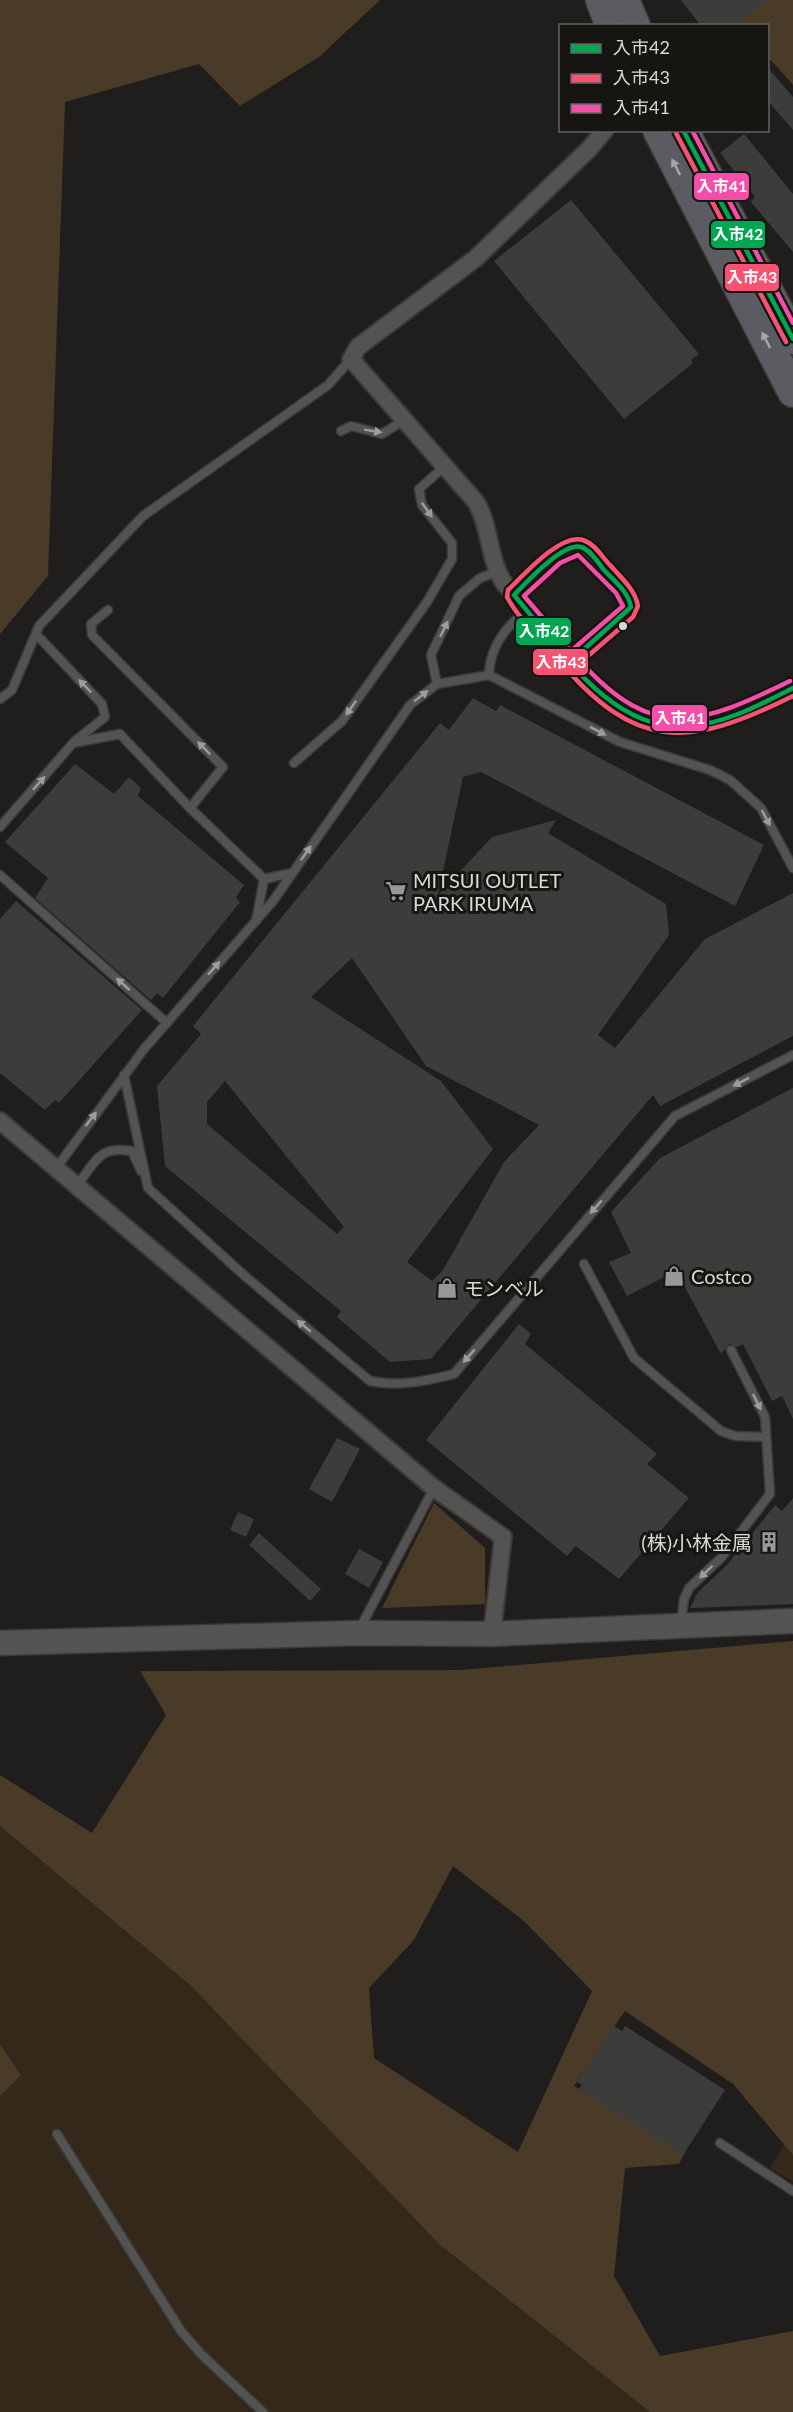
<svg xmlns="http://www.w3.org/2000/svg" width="793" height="2412" font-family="Lato,'Noto Sans JP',sans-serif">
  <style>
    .green { fill: #33281a }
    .forest { fill: #493b28; fill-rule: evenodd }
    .building { fill: #3c3c3a; fill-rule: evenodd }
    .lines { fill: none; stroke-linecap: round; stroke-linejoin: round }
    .lane-casing { stroke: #3b3a38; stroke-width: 11 }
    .street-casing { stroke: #3b3a38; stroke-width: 20 }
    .secondary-casing { stroke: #3b3a38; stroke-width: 27 }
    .highway-casing { stroke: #3b3a38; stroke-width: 33 }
    .lane { stroke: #535352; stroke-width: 8 }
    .street { stroke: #535352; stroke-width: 16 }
    .secondary { stroke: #545455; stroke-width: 24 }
    .highway { stroke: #5b5b62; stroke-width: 30 }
    .bus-1-casing { stroke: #171512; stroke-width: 9 }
    .bus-2-casing { stroke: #171512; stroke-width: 9 }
    .bus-3-casing { stroke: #171512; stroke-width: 9 }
    .bus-1 { stroke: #00a651; stroke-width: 4.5 }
    .bus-2 { stroke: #f65372; stroke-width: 4.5 }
    .bus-3 { stroke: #f54da8; stroke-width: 4.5 }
    .oneway { fill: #a7a7a8 }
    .oneway2 { fill: #9d9d9b }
    .bus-dot { fill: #dad9d7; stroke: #171512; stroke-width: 2 }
    .labels { text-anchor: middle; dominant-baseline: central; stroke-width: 6; stroke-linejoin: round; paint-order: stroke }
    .poi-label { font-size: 20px; fill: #dad9d7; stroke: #171512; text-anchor: start }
    .line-badge { stroke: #171512; stroke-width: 2 }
    .badge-label { font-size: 16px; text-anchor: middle; font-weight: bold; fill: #fff }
  </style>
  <rect width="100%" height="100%" fill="#1f1e1c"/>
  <g class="green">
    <path d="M0 1826 190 1985 440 2245 650 2412H0V2096L21 2075 0 2044Z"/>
    <path d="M793 2131V2182L770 2168Z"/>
  </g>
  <g class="forest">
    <path d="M0 0H380L319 57 240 106 199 64 65 102 48 576 0 634Z"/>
    <path d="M749 0H793V85L768 57V26L738 25Z"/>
    <path d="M434 1503 485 1548V1604L382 1608Z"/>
    <path d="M793 1641V2155L733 2084 625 2011 574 2086 686 2150 679 2164 625 2168 614 2276 660 2356 793 2331V2412H650L440 2245 190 1985 0 1826V1775L92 1833 166 1715 140 1671 461 1670ZM453 1866 525 1922 592 1991 518 2152 374 2058 369 1988 414 1940Z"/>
    <path d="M0 2044 21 2075 0 2096Z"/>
  </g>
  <g class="building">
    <path d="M681 0H768L734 26H701Z"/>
    <path d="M768 68 793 97V130L768 101Z"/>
    <path d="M744 134 793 194V252L751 202 755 197 720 153Z"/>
    <path d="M571 200 699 354 691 360 693 363 624 419 494 261Z"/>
    <path d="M473 698 496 711 500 705 764 845 735 906 481 772 463 777 438 895 492 837 556 820 548 833 666 904 669 935 598 1035 615 1048 705 939 793 893V1036L660 1106 653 1095 431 1359 390 1362 337 1317 341 1311 165 1166 157 1086 201 1034 193 1026 440 723 449 730ZM352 958 426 1066 539 1125 504 1162 443 1270 432 1281 407 1262 493 1149 441 1081 311 997ZM225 1081 344 1227 337 1234 207 1124V1102Z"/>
    <path d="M75 764 114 794 129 777 141 788 138 796 244 885 236 897 240 902 163 998 157 993 151 1000 35 898 48 878 5 842Z"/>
    <path d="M16 901 142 1010 59 1103 55 1100 45 1110 0 1073V919Z"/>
    <path d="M793 1088V1419L782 1396 772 1401 743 1344 737 1347 729 1344 721 1354 676 1271 627 1296 609 1262 631 1253 611 1212 660 1158Z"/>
    <path d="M519 1324 531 1334 525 1344 657 1454 647 1464 689 1498 619 1579 576 1546 567 1556 426 1440Z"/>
    <path d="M337 1438 360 1449 332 1502 309 1489Z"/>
    <path d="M793 1498V1604L690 1608 698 1592 727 1565 775 1505 782 1511Z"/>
    <path d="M238 1512 254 1519 246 1537 230 1530Z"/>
    <path d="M259 1533 321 1589 310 1601 249 1545Z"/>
    <path d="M359 1549 383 1562 369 1588 345 1574Z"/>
    <path d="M614 2026 622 2031 625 2026 725 2090 683 2155 579 2089 582 2085 577 2082Z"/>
  </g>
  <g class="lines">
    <g class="lane-casing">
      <g id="lane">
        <path d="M341 431 351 426 382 434 404 420"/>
        <path d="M514 595C526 584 565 542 580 547 591 551 599 565 607 573 615 583 630 593 631 607L628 612 571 661"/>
        <path d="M108 610 91 624 92 635 223 767 190 808"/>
        <path d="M36 634 102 704 105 717 75 741"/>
        <path d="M489 675C490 647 505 627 527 610"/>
        <path d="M437 684 431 655 459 596 480 578 497 572"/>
        <path d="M0 699 12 690 39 626 143 516 328 385 351 359"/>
        <path d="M294 763 342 721 427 602 452 559V543L422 505 419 489 445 466"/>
        <path d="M0 827 73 743 120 734 190 808 264 879 292 873"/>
        <path d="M0 875 167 1023"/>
        <path d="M256 921 264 879"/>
        <path d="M124 1075 148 1188 246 1277 370 1381C399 1387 426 1381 454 1374L675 1116 793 1055"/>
        <path d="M57 1167 144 1049 273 901 410 705 437 684 489 675 620 742 710 770 730 780 761 808 793 868"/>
        <path d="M78 1184C97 1160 99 1146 132 1151L141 1171"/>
        <path d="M584 1264 634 1358 721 1431 735 1436 766 1437"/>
        <path d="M681 1624 684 1599 689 1588 721 1558 770 1494 765 1417 731 1350"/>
        <path d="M359 1630 434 1488"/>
        <path d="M57 2134 181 2331 202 2355 263 2412"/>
        <path d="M720 2143 793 2191"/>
      </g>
    </g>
    <g class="street-casing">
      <g id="street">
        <path d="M605 130 589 149 476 258 358 347 351 359 476 502C491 527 488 559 504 583L598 692C668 750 721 723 793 688"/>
        <path d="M0 1121 434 1488 503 1537 492 1634"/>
      </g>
    </g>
    <g class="secondary-casing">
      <path id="secondary" d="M0 1643 358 1633 492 1634 793 1621"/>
    </g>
    <g class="highway-casing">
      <g id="highway">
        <path d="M601 0 611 26"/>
        <path d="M624 0 635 26"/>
        <path d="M658 130 793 392"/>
        <path d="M683 130 793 339"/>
      </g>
    </g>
    <use href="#lane" class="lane"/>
    <use href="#street" class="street"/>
    <use href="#secondary" class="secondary"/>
    <use href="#highway" class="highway"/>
    <g class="bus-1-casing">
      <g id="bus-1">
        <path d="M683 130 793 339"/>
        <path d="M571 661 631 607C628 591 614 581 604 570 598 563 591 550 581 547 563 542 526 583 514 595 559 647 611 734 690 726 727 723 761 704 793 688"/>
      </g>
    </g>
    <g class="bus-2-casing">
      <g id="bus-2">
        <path d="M676 133 786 342"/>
        <path d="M581 662 633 617 638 606C635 589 621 578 610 565 602 557 595 544 583 540 560 533 523 576 508 590L507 597C518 618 540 638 556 657 636 753 688 748 793 696"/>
      </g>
    </g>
    <g class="bus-3-casing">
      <g id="bus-3">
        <path d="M692 130 793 323"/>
        <path d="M578 555 616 593 623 606 571 651 524 596 560 563Z"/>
        <path d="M581 662C654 743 702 724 790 681"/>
      </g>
    </g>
    <use href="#bus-1" class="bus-1"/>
    <use href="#bus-2" class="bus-2"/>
    <use href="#bus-3" class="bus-3"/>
  </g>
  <defs><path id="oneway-solid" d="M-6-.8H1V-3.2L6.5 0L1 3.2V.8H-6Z" transform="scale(1.5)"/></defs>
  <g class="oneway">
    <use href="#oneway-solid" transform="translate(676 167) rotate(-117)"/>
    <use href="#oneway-solid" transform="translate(766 340) rotate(-117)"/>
  </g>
  <g class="oneway2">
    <use href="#oneway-solid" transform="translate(373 431) rotate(9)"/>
    <use href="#oneway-solid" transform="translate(427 510) rotate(54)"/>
    <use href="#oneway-solid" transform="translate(444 629) rotate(-64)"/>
    <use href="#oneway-solid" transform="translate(85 686) rotate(-134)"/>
    <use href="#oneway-solid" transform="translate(421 696) rotate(-38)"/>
    <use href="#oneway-solid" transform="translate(351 708) rotate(125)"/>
    <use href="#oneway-solid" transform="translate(598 731) rotate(27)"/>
    <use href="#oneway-solid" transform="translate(204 748) rotate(-134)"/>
    <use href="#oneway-solid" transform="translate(39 783) rotate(-48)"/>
    <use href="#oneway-solid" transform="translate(766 818) rotate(62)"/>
    <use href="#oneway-solid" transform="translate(306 853) rotate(-55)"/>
    <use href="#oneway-solid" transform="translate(214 968) rotate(-49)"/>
    <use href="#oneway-solid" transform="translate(123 984) rotate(-138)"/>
    <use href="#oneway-solid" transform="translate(741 1082) rotate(153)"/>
    <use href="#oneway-solid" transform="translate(91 1119) rotate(-53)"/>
    <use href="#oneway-solid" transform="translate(596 1207) rotate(131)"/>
    <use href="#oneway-solid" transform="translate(304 1326) rotate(-140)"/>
    <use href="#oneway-solid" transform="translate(469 1356) rotate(131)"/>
    <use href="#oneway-solid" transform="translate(757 1402) rotate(63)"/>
    <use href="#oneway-solid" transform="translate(706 1572) rotate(136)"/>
  </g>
  <defs>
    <g id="supermarket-bare" transform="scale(1.62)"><path d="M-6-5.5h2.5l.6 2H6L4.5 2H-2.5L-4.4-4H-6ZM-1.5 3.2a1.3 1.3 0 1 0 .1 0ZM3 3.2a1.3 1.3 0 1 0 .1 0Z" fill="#999896" stroke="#171512" stroke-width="2.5" paint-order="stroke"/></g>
    <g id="shop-bare" transform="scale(1.62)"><path d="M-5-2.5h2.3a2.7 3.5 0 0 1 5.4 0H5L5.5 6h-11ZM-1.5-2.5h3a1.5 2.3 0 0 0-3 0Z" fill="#999896" stroke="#171512" stroke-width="2.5" paint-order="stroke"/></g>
    <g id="building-bare" transform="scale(1.62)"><path d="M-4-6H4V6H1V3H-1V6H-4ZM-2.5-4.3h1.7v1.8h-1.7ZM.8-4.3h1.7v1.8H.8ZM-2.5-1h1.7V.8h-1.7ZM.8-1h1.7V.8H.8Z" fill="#999896" stroke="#171512" stroke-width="2.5" paint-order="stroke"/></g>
  </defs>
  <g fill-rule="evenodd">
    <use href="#supermarket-bare" x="396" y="891"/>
    <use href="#shop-bare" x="674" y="1276"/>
    <use href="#shop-bare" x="447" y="1288"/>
    <use href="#building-bare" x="769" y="1542"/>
  </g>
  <circle class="bus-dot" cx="623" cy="626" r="5"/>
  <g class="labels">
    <g class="poi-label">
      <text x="413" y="880">MITSUI OUTLET<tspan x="413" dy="23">PARK IRUMA</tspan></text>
      <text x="691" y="1276">Costco</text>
      <text x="464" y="1288">モンベル</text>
      <text x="752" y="1542" text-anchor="end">(株)小林金属</text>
    </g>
  </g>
  <g class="line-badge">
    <rect x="693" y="172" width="57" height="29" rx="6" fill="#f54da8"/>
    <rect x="710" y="220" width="56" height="29" rx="6" fill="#00a651"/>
    <rect x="724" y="263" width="56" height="29" rx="6" fill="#f65372"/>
    <rect x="515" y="617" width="57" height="29" rx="6" fill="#00a651"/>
    <rect x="532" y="648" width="57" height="28" rx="6" fill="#f65372"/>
    <rect x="651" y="704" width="57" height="28" rx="6" fill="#f54da8"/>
  </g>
  <g class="badge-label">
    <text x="722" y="192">入市41</text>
    <text x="738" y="240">入市42</text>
    <text x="752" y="283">入市43</text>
    <text x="544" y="637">入市42</text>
    <text x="561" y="668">入市43</text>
    <text x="680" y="724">入市41</text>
  </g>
  <rect x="559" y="24" width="210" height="108" fill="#171512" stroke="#656361" stroke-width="1.5"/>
  <rect x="571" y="44" width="30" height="9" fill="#00a651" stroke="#656361" stroke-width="1.5"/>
  <text x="613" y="54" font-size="18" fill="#dad9d7">入市42</text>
  <rect x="571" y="74" width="30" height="9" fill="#f65372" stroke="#656361" stroke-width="1.5"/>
  <text x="613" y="84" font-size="18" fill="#dad9d7">入市43</text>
  <rect x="571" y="104" width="30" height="9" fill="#f54da8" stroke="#656361" stroke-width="1.5"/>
  <text x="613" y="114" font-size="18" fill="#dad9d7">入市41</text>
</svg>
